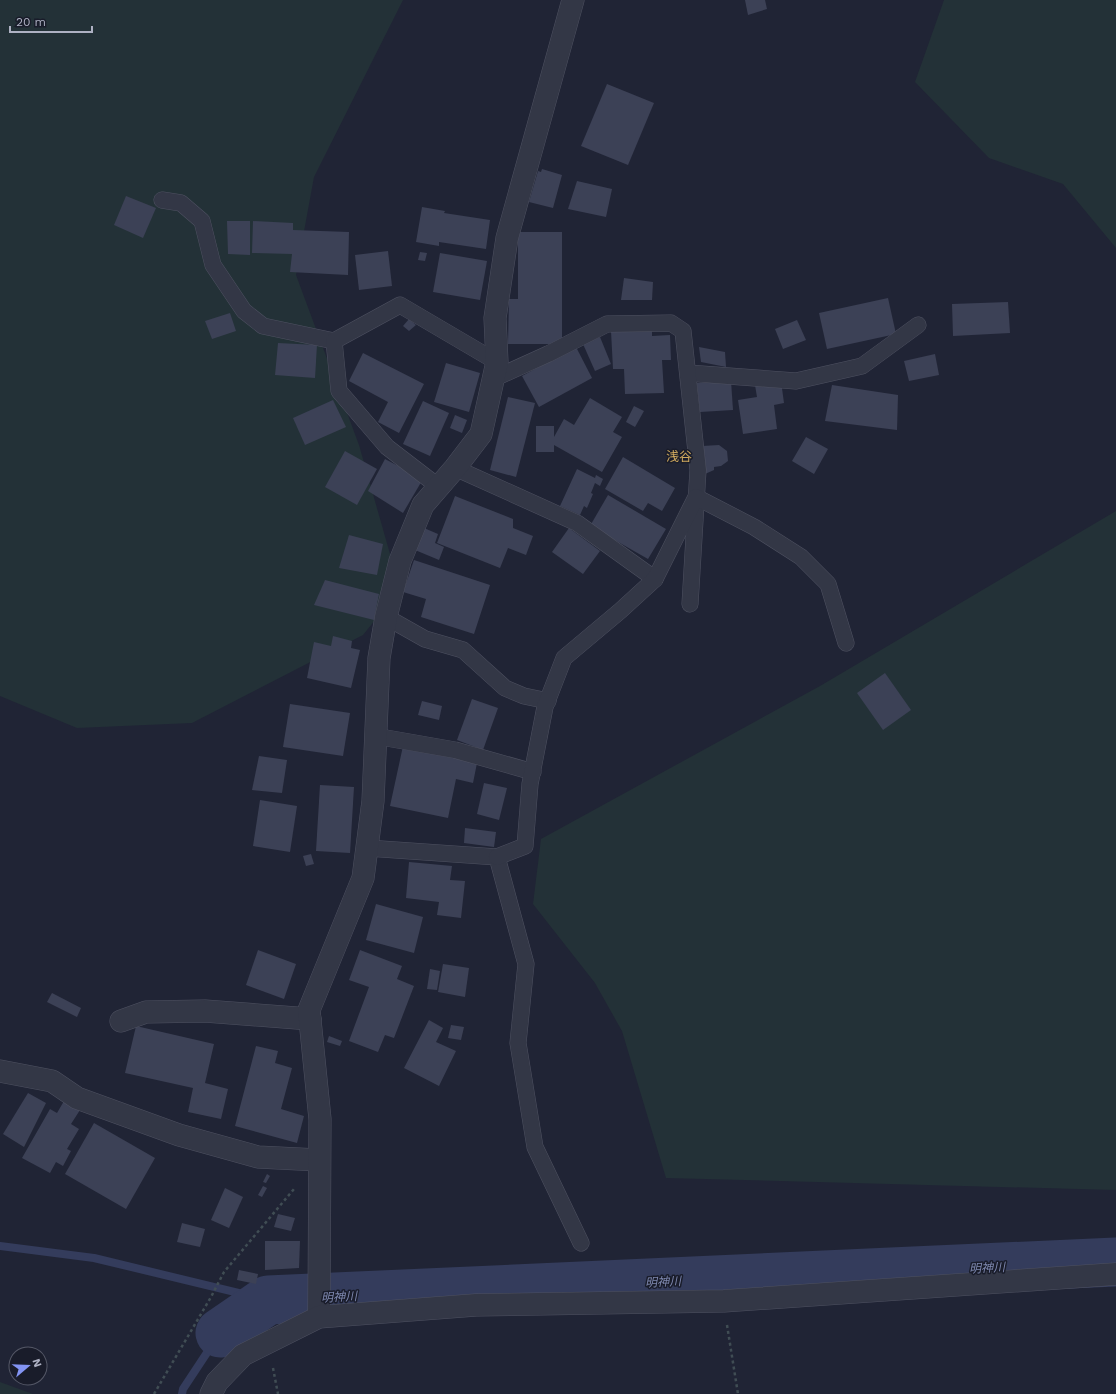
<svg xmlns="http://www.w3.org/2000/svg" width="1116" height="1394" font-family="'Work Sans','Noto Sans JP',sans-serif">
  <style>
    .green { fill: #233137 }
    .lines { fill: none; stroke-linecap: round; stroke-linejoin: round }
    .stream { stroke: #343c5c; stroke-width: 8 }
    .river { stroke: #343c5c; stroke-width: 49 }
    .building { fill: #3c4156 }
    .lane-casing { stroke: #4e5161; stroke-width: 17 }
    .street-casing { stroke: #4e5161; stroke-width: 23 }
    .path { stroke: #404d54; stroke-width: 2.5; stroke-dasharray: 3 3; stroke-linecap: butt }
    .lane { stroke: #333746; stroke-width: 16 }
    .street { stroke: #333746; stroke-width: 22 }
    .labels { text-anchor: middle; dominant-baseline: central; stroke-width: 3; stroke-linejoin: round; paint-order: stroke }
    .water-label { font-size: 12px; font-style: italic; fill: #7e88af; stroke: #191c2a }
    .quarter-label { font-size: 13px; fill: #cea85e; stroke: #191c2a }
  </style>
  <rect width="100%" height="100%" fill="#202435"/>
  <g class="green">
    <path d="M0 0H403L314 177 296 275 359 445 400 589 363 635 192 723 77 728 0 696Z"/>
    <path d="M944 0H1116V248L1063 184 989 158 915 82Z"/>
    <path d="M1116 511V1190L666 1178 622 1031 595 983 533 904 541 839 820 686Z"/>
    <path d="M0 1382 33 1394H0Z"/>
  </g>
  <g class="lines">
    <g class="stream">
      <path d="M0 1246 94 1258 268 1300"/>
      <path d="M182 1394 183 1389 220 1333"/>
    </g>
    <path class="river" d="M220 1333 268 1300 1116 1262"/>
  </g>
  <g class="building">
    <path d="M745 0H765L767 9 748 15Z"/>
    <path d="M607 84 654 103 628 165 581 146Z"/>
    <path d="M542 169 562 175 553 208 529 202 538 171 541 172Z"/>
    <path d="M577 181 612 189 606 217 568 209Z"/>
    <path d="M126 196 156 208 143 238 114 225Z"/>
    <path d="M422 207 445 211 444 213 490 220 486 249 439 242V246L416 242Z"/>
    <path d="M227 221H250V255L228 254Z"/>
    <path d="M253 221 293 223V230L349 232 348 275 290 272 292 254 252 253Z"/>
    <path d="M518 232H562V344H508L509 299H518Z"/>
    <path d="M388 251 392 286 359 290 355 255Z"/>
    <path d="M420 252 427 253 425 261 418 260Z"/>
    <path d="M440 253 487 261 480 300 433 292Z"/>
    <path d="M624 278 653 282 652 300H621Z"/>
    <path d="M888 298 896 334 827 349 819 313Z"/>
    <path d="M1008 302 1010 333 953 336 952 304Z"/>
    <path d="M230 313 236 331 212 339 205 321Z"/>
    <path d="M409 319 416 325 409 331 403 326Z"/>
    <path d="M797 320 806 340 783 349 775 329Z"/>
    <path d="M652 330V336L670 335 671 360H662L664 393 625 394 624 369H613L611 331Z"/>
    <path d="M600 337 611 364 595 371 583 344Z"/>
    <path d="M278 343 317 345 315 378 275 375Z"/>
    <path d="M576 347 592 378 539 407 522 376Z"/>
    <path d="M699 347 725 352 726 367 701 362Z"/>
    <path d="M363 353 424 384 399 433 378 422 388 402 349 381Z"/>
    <path d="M935 354 939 375 909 381 904 361Z"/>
    <path d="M446 363 480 373 469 412 434 402Z"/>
    <path d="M731 381 733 410 700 412 697 383Z"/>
    <path d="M781 381 784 403 774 405 777 429 743 434 738 400 757 397 755 385Z"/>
    <path d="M832 385 898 395 897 430 825 421Z"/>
    <path d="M508 397 535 403 516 477 490 470Z"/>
    <path d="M590 398 622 417 613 432 622 437 602 472 554 445V452H536V426H554V437L564 419 574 425Z"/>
    <path d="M333 400 346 427 305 445 293 418Z"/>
    <path d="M423 401 449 413 430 456 403 444Z"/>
    <path d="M634 406 644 411 635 427 626 422Z"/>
    <path d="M455 415 467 420 462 433 450 428Z"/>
    <path d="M806 437 828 449 814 474 792 461Z"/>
    <path d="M719 445 727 451 728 461 721 466 714 467V470L705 474 702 446Z"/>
    <path d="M345 451 377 469 357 505 325 487Z"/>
    <path d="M623 457 675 488 662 511 648 503 643 511 605 489Z"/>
    <path d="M385 459 423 479 403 513 368 491Z"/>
    <path d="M577 469 595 478 596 475 603 479 600 486 595 483 591 493 593 494 587 508 584 506 580 515 560 506Z"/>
    <path d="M608 495 666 529 648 559 590 526Z"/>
    <path d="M455 496 513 519V528L533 536 526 555 508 548 500 568 437 543Z"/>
    <path d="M424 528 438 534 435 543 444 547 439 560 415 550Z"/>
    <path d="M569 528 600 551 583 574 552 552Z"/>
    <path d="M349 535 383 544 377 575 339 568Z"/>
    <path d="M414 560 490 585 474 634 421 617 426 599 403 592Z"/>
    <path d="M325 580 379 594 374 620 314 605Z"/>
    <path d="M333 636 352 641 351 648 360 650 351 688 307 678 314 642 331 646Z"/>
    <path d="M885 673 911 710 883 730 857 693Z"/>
    <path d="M472 699 498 708 483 750 457 740Z"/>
    <path d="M422 701 442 706 439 720 418 715Z"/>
    <path d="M290 704 350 713 343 756 283 747Z"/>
    <path d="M403 746 477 763 473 783 456 779 448 818 390 806Z"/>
    <path d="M259 756 287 760 282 793 252 790Z"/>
    <path d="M484 783 507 788 499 820 477 814Z"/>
    <path d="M320 785 354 787 350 853 316 851Z"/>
    <path d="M260 800 297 806 290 852 253 846Z"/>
    <path d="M465 828 496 832 494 847 464 843Z"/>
    <path d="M311 854 314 864 306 866 303 856Z"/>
    <path d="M409 862 452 866 450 880 465 881 461 918 437 915 439 902 406 898Z"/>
    <path d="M376 904 423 917 414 953 366 940Z"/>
    <path d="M258 950 296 964 284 999 246 985Z"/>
    <path d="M360 950 402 966 397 979 414 986 394 1038 385 1035 378 1052 349 1041 369 987 349 980Z"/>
    <path d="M443 964 469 968 465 997 438 992Z"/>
    <path d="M430 969 440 971 437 990 427 989Z"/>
    <path d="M52 993 81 1008 77 1017 47 1002Z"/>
    <path d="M429 1020 443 1028 436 1042 456 1051 439 1086 404 1068Z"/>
    <path d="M451 1025 464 1027 461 1040 448 1038Z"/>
    <path d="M136 1026 214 1044 205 1083 228 1089 221 1119 188 1112 193 1088 125 1073Z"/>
    <path d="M329 1036 342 1041 340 1046 327 1042Z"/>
    <path d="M256 1046 278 1051 275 1063 292 1068 281 1109 304 1116 297 1143 235 1126Z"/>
    <path d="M28 1093 46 1103 24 1147 3 1134Z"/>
    <path d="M64 1101 80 1110 71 1124 79 1129 67 1149 71 1151 63 1166 56 1162 50 1173 22 1158 50 1109 57 1113Z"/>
    <path d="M94 1123 155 1158 126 1209 65 1174Z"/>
    <path d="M267 1174 270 1176 266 1183 263 1182Z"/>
    <path d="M263 1186 267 1188 262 1197 258 1195Z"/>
    <path d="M225 1188 243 1197 229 1228 211 1220Z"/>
    <path d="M278 1214 295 1218 291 1231 274 1227Z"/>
    <path d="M182 1223 205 1229 200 1247 177 1242Z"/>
    <path d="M265 1241H300L299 1268 265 1270Z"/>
    <path d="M239 1270 258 1274 256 1284 237 1280Z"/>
  </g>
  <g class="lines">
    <g class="lane-casing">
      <g id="lane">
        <path d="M162 200 181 203 202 221 213 265 244 311 263 326 334 341"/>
        <path d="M688 373 796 381 862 366 918 325"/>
        <path d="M493 379 548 354 607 324 671 323 683 331 698 470 690 604"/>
        <path d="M455 468 577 523 655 579"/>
        <path d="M439 487 387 447 339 391 334 341 400 305 497 362"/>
        <path d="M386 617 425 639 463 650 505 688 524 696 548 701"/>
        <path d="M375 736 455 750 533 772"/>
        <path d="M367 848 497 857 526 964 518 1043 535 1147 581 1243"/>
        <path d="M497 857 525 846 530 784 545 707 564 658 620 611 655 579 696 497 754 527 801 557 828 584 846 643"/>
      </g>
    </g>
    <g class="street-casing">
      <g id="street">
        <path d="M121 1021 146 1012 205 1011 310 1019"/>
        <path d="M0 1071 52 1081 77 1098 179 1135 258 1157 319 1160"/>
        <path d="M319 1317 320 1119 309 1010 363 878 373 801 379 658 386 617 400 561 423 505 455 468 481 434 497 362 495 318 507 238 573 0"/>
        <path d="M211 1394 217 1382 243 1355 319 1317 476 1305 724 1301 1116 1274"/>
      </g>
    </g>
    <g class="path">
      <path d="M727 1325 738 1394"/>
      <path d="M273 1368 278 1394"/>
      <path d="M154 1394 211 1297 224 1272 294 1189"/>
    </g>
    <use href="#lane" class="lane"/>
    <use href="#street" class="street"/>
  </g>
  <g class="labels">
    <g class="water-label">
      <text transform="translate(987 1268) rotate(-3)">明神川</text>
      <text transform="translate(663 1282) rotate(-3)">明神川</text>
      <text transform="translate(339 1297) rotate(-3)">明神川</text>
    </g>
    <g class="quarter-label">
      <text x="679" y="456">浅谷</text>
    </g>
  </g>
  <g transform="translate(28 1366) rotate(71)"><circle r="19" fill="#191c2a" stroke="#555867"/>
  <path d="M0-3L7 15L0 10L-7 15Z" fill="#8394f3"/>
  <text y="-6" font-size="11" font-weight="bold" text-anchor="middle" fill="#aeb1c3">N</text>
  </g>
  <path d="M10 26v6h82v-6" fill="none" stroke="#aeb1c3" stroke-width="2"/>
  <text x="16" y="26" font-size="12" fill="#aeb1c3" stroke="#191c2a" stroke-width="3" paint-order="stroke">20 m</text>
</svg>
